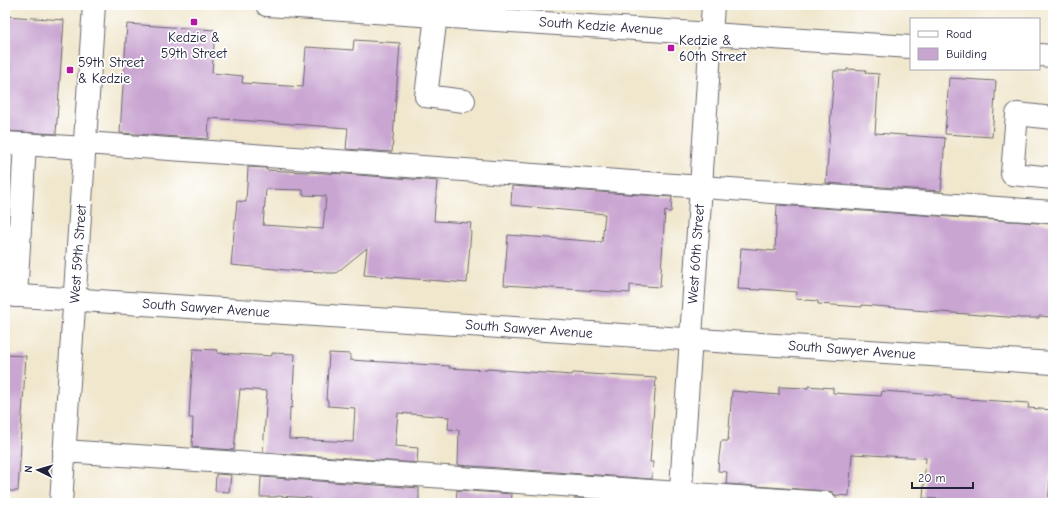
<svg xmlns="http://www.w3.org/2000/svg" width="1058" height="508" font-family="'Comic Neue',sans-serif">
  <style>
    .building { fill: #c9a5d1; fill-rule: evenodd }
    .lines { fill: none; stroke-linecap: round; stroke-linejoin: round }
    .minor-casing { stroke: #6a676e; stroke-width: 24 }
    .major-casing { stroke: #6a676e; stroke-width: 24 }
    .minor { stroke: #fff; stroke-width: 22 }
    .major { stroke: #fff; stroke-width: 22 }
    .poi-dot { fill: #b5179e; stroke: #fff; stroke-width: 1.5 }
    .labels { text-anchor: middle; dominant-baseline: central; stroke-width: 3.5; stroke-linejoin: round; paint-order: stroke }
    .street-label { font-size: 14px; fill: #22223b; stroke: #fff }
    .poi-label { font-size: 14px; fill: #22223b; stroke: #fff; text-anchor: start }
  </style>
  <rect width="100%" height="100%" fill="#fff"/>
  <filter id="ink" filterUnits="userSpaceOnUse"><feTurbulence type="fractalNoise" baseFrequency=".025" numOctaves="2"/><feDisplacementMap in="SourceGraphic" scale="8" xChannelSelector="R" yChannelSelector="G"/><feConvolveMatrix kernelMatrix="1 2 1 2 8 2 1 2 1" color-interpolation-filters="sRGB"/></filter>
  <filter id="wash" filterUnits="userSpaceOnUse"><feTurbulence type="fractalNoise" baseFrequency=".012" numOctaves="4" result="noise"/><feDisplacementMap in="SourceGraphic" scale="16" xChannelSelector="R" yChannelSelector="G"/><feGaussianBlur stdDeviation="0.9" result="paint"/><feColorMatrix in="noise" values="0 0 0 0 0 0 0 0 0 0 0 0 0 0 0 0 0 1.4 0 .05"/><feComposite in="paint" operator="in"/></filter>
  <g filter="url(#wash)">
    <rect width="100%" height="100%" fill="#f0e7cd"/>
    <g id="blocks">
      <g class="building">
        <path d="M5 16 64 20 56 134 5 131Z"/>
        <path d="M127 24 215 30 212 73 243 76 242 83 303 87 306 47 353 50 354 40 400 43 392 152 346 149 348 128 209 118 208 139 120 133Z"/>
        <path d="M847 69 866 70 865 73 879 74 875 133 945 138 941 191 826 183 834 71H847Z"/>
        <path d="M949 78 996 81 992 137 945 134Z"/>
        <path d="M248 167 266 168V170L345 174 437 181 434 221 471 223 470 231H471L467 283 364 275 367 248 336 273H325V272L297 271 231 265 237 201 246 202ZM266 189 303 190V195L326 196 323 229 263 225Z"/>
        <path d="M512 186 672 197 671 212 665 211 660 287 630 285V293L504 285 508 235 602 242 605 214 511 205Z"/>
        <path d="M777 205 1053 224V317L1039 316V318H1021L913 310V309L862 305V307L818 304V301L796 299 797 292 760 289V290L738 289 741 248 775 251Z"/>
        <path d="M193 349 218 350 217 353 272 356V353L295 354 292 408 290 407 289 439 353 442 355 408 328 406V400H326L329 353 350 354V360L450 366 449 368 487 370V369L572 375 573 373 656 378 650 462H653L652 479 458 465 459 430 448 429 449 417 398 413 395 446 418 448 417 463 263 452 267 391 240 389 234 450 192 447 193 418H189Z"/>
        <path d="M5 355 26 356 20 445H21L18 491H5Z"/>
        <path d="M808 386 833 388V393L881 396 882 391 951 396V398L1029 403 1028 408 1053 410V467H1051L1048 503H978L970 502V501L923 498 926 458 852 454 849 496 835 495 833 492 827 491 726 484 727 472 718 471 719 457 721 441H728L732 391 779 395V387L808 388Z"/>
        <path d="M216 474 231 475 229 492 215 491Z"/>
        <path d="M261 477 419 488V503H343V502L311 500V498L277 496V497H260Z"/>
        <path d="M457 490 512 494 511 503H456Z"/>
        <path d="M575 498 642 503H574Z"/>
      </g>
    </g>
  </g>
  <g filter="url(#ink)">
    <use href="#blocks" fill-opacity="0" stroke="#6a676e" stroke-width="1"/>
    <g class="lines">
      <g class="minor-casing">
        <g id="minor">
          <path d="M436 16 426 96 464 101"/>
          <path d="M1053 118 1017 114 1012 174 1053 178"/>
          <path d="M5 143 85 148"/>
          <path d="M85 143 1053 212"/>
          <path d="M5 295 1053 363"/>
          <path d="M16 296 25 144"/>
          <path d="M64 451 826 503"/>
          <path d="M61 503 94 5"/>
          <path d="M680 503 713 5"/>
        </g>
      </g>
      <g class="major-casing">
        <g id="major">
          <path d="M267 5 911 47"/>
          <path d="M1039 55 1053 56"/>
        </g>
      </g>
      <use href="#minor" class="minor"/>
      <use href="#major" class="major"/>
    </g>
  </g>
  <g class="poi-dot">
    <rect x="190" y="18" width="8" height="8" rx="2"/>
    <rect x="667" y="44" width="8" height="8" rx="2"/>
    <rect x="66" y="66" width="8" height="8" rx="2"/>
  </g>
  <g class="labels">
    <g class="street-label">
      <text transform="translate(601 26) rotate(4)">South Kedzie Avenue</text>
      <text transform="translate(78 254) rotate(-86)">West 59th Street</text>
      <text transform="translate(696 254) rotate(-86)">West 60th Street</text>
      <text transform="translate(206 308) rotate(4)">South Sawyer Avenue</text>
      <text transform="translate(529 329) rotate(4)">South Sawyer Avenue</text>
      <text transform="translate(852 350) rotate(4)">South Sawyer Avenue</text>
    </g>
    <g class="poi-label">
      <text x="194" y="37" text-anchor="middle">Kedzie &amp;<tspan x="194" dy="16">59th Street</tspan></text>
      <text x="679" y="40">Kedzie &amp;<tspan x="679" dy="16">60th Street</tspan></text>
      <text x="78" y="62">59th Street<tspan x="78" dy="16">&amp; Kedzie</tspan></text>
    </g>
  </g>
  <rect width="1058" height="508" fill="none" stroke="#fff" stroke-width="20"/>
  <rect x="910" y="18" width="130" height="52" fill="#ffffff" stroke="#a7a7b1"/>
  <rect x="918" y="31" width="20" height="6" fill="#ffffff" stroke="#a7a7b1"/>
  <text x="946" y="38" font-size="12" fill="#22223b">Road</text>
  <rect x="918" y="48" width="20" height="12" fill="#c9a5d1" stroke="#a7a7b1"/>
  <text x="946" y="58" font-size="12" fill="#22223b">Building</text>
  <g transform="translate(38 470) rotate(275)" stroke="#ffffff" stroke-width="3" paint-order="stroke">
  <path d="M0-3L7 15L0 10L-7 15Z" fill="#22223b"/>
  <text y="-6" font-size="11" font-weight="bold" text-anchor="middle" fill="#22223b">N</text>
  </g>
  <path d="M912 482v6h61v-6" fill="none" stroke="#22223b" stroke-width="2"/>
  <text x="918" y="482" font-size="12" fill="#22223b" stroke="#ffffff" stroke-width="3" paint-order="stroke">20 m</text>
</svg>
